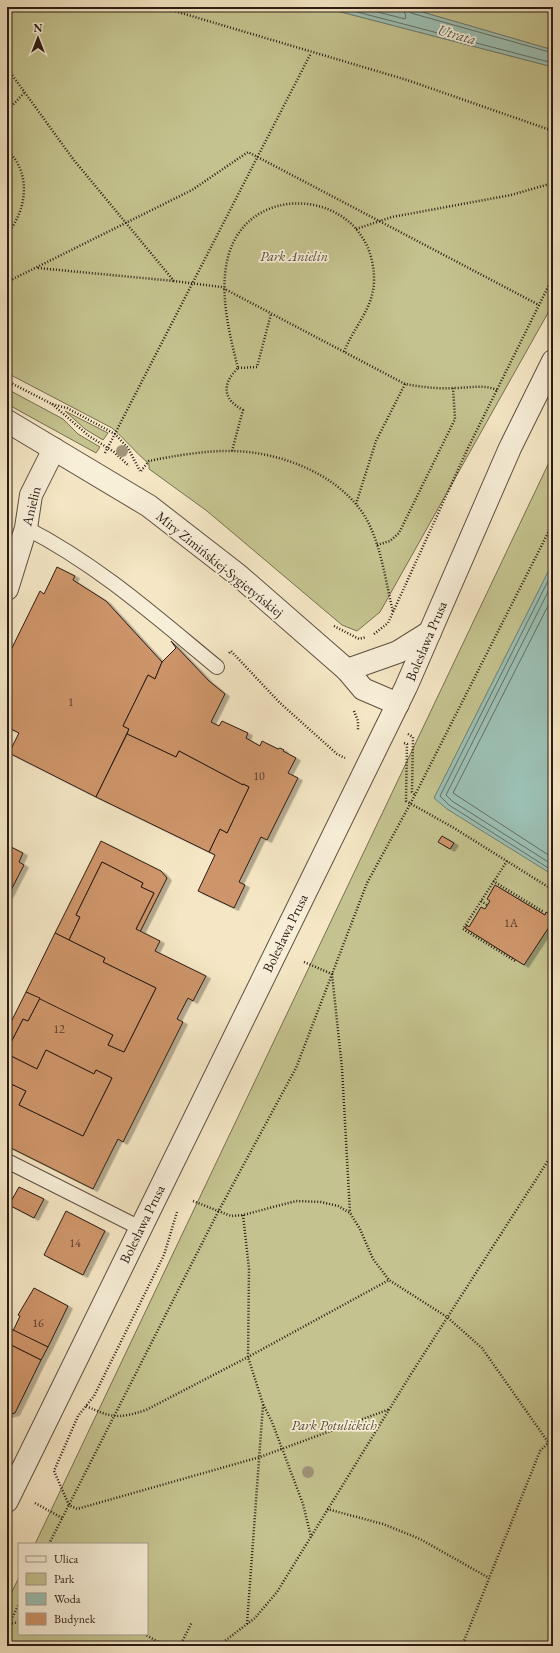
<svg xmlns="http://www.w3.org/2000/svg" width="560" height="1653" font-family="'EB Garamond',serif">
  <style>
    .green { fill: #c4c38f; stroke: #787052 }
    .water { fill: #9cc0b4; stroke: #6f7e74 }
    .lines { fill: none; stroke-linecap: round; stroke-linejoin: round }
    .shore { stroke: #646e64; stroke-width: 1 }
    .building { fill: #ce956b; stroke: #2b1c15; filter: url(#shadow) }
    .service-casing { stroke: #5e4f41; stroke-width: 16 }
    .minor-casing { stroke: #5e4f41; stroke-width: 24 }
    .tertiary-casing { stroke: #5e4f41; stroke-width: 24 }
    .path { stroke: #2b1c15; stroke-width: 2.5; stroke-dasharray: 1 2; stroke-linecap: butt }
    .service { stroke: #f8efd9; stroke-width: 14 }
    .minor { stroke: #f8efd9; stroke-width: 22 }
    .tertiary { stroke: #f8efd9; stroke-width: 22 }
    .tree { fill: #9f9379 }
    .labels { text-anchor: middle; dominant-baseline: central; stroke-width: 3.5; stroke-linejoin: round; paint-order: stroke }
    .number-label { font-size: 12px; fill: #543a2a }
    .park-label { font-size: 14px; font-style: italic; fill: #594e3a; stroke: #f8efd9 }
    .street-label { font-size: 14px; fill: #2b1c15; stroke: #f8efd9 }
    .water-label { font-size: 15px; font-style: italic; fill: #53554d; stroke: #f8efd9 }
  </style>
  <defs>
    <filter id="shadow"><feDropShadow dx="4.5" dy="2.5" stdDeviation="0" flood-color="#0004"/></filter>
  </defs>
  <rect width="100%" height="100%" fill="#f5e7c5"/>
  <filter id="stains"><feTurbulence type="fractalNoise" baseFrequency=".005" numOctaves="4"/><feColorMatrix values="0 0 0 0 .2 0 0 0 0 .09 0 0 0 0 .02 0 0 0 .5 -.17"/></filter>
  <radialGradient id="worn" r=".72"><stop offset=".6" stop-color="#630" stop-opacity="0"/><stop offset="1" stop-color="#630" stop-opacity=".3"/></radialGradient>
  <g class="green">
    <path d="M7 7H322L553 67V304L380 612 357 631 342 625 207 511 149 469V464C135 452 125 439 112 428L7 373Z"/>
    <path d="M405 7H553V50Z"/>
    <path d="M7 389 63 419 78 434 100 447 96 453 7 404Z"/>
    <path d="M65 411 108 433 103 440 85 429Z"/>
    <path d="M553 454V1646H7V1602L19 1577V1634H147V1544H35Z"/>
  </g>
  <g class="water">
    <path d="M322 7H405L553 50V67Z"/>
    <path d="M553 562V875L447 809 434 798Z"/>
  </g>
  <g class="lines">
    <g class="shore">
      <path d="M338 7 553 63"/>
      <path d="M358 7 405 19 406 16 402 7"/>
      <path d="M407 7 411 13 553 53"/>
      <path d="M553 571 440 796 449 805 553 871"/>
      <path d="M553 582 446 795 452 801 553 865"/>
      <path d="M553 596 453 793 553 858"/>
    </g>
  </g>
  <g class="building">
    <path d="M57 567 75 576 73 580 106 601 162 662 155 679 148 675 123 726 129 729 96 797 9 753 19 733 7 727V658L40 591 44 594Z"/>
    <path d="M171 641 209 681 225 694 211 722 219 726 222 721 248 733 246 738 260 746 262 741 278 749 280 748 284 750 283 751 296 758 288 773 298 778 267 840 261 837 239 882 245 885 234 908 198 891 215 855 209 852 220 829 227 833 249 787 243 784V785L179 751 176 757 127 734 129 729 123 726 148 675 155 679 162 662 176 648Z"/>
    <path d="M127 734 176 757 179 751 243 785V784L249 787 227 833 220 829 209 852 96 797Z"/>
    <path d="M442 836 454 843 450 849 438 842Z"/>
    <path d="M101 841 161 871 167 878 140 932 136 929 154 893 141 887 143 883 102 862 76 915 80 917 69 940 55 933Z"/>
    <path d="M7 845 23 853 19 862 24 865 8 896Z"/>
    <path d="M102 862 143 883 141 887 154 893 136 929 160 941 155 951 206 976 193 1001 188 998 177 1019 183 1022 123 1142 118 1139 93 1189 7 1146V1082L26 1091 19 1105 83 1136 112 1078 96 1070 94 1074 46 1050 37 1069 7 1054V1050L23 1019 28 1021 40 998 113 1035 108 1045 124 1052 156 988 103 962 105 958 69 940 80 917 76 915Z"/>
    <path d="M495 885 545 915 546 912 553 916V921L524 965 465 928 467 925 469 927 481 907 485 909 490 901 487 899Z"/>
    <path d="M55 933 105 958 103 962 156 988 124 1052 108 1045 113 1035 26 992Z"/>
    <path d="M26 992 40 998 28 1021 23 1019 7 1050V1030Z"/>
    <path d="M46 1050 94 1074 96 1070 112 1078 83 1136 19 1105 26 1091 7 1082V1054L37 1069Z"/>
    <path d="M19 1187 44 1199 34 1218 9 1205Z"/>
    <path d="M66 1211 105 1231 83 1275 44 1255Z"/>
    <path d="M34 1288 68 1306 48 1347 13 1331 20 1316 18 1315Z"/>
    <path d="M7 1327 48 1347 41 1360 7 1343 10 1337 7 1336Z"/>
    <path d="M7 1343 41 1360 15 1413 7 1415Z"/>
  </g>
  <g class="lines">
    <g class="service-casing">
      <g id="service">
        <path d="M26 528C98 565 155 616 217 667"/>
        <path d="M7 1161 140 1228"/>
      </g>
    </g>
    <g class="minor-casing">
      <path id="minor" d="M7 589 26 528 31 495 54 449"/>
    </g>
    <g class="tertiary-casing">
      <g id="tertiary">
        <path d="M7 421 149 506 238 575 347 670 363 689 398 704"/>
        <path d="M347 670 398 652 430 632"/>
        <path d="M7 1501 406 687 510 448 553 361"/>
      </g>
    </g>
    <g class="path">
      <path d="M161 7 407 80 553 131"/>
      <path d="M7 68 73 159 174 281 221 287 405 384C421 387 438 389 455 388 470 388 483 384 497 390"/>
      <path d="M7 111 24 93"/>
      <path d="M7 150C32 173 27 210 7 234"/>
      <path d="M356 229 392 217 511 195 553 183"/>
      <path d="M38 268 174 281"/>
      <path d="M7 282 192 190 248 152 539 305"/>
      <path d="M238 368 257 367 271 314"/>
      <path d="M7 381 52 404 67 408 115 434 128 448 140 471"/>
      <path d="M52 404 89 436 114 452 129 466"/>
      <path d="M232 451 243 410C222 399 222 384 238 368 229 333 219 292 228 257 249 175 376 190 374 282 373 309 353 328 344 352"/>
      <path d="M105 453 311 53"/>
      <path d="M141 471 149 461C172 456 209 450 233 451 283 452 346 477 369 524 382 551 386 583 393 612"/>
      <path d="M356 504 376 441 405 384"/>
      <path d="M377 545 390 541 399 533 455 419 453 388"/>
      <path d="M334 626 359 639 366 637"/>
      <path d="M374 634 388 623 468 448 553 277"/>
      <path d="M229 653 231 651 280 703 337 754 345 758"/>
      <path d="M354 711 358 721V730"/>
      <path d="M408 734 413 737 412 792 415 795"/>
      <path d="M404 743 407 744 406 801 454 828 553 890"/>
      <path d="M507 861 463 929 515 961"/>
      <path d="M493 881 544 912"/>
      <path d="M550 888 553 883"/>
      <path d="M481 901 487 905"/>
      <path d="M304 962 332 974 342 1068 350 1213"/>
      <path d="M193 1201 231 1216 243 1215 296 1201 321 1202 338 1206 350 1213 360 1229 373 1259 389 1280 447 1317 482 1348 548 1442 553 1453"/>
      <path d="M177 1212 164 1255 94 1396 78 1416 54 1471 69 1505 77 1509 260 1457 390 1409"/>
      <path d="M243 1215 249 1269 248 1357 263 1404 272 1422 303 1504 311 1537"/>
      <path d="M86 1406C112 1418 118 1419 146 1410L248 1357 389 1280"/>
      <path d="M35 1503 62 1518"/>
      <path d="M327 1509 383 1524 420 1539 489 1578"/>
      <path d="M49 1544 218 1212 296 1068 367 883 415 795 553 523"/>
      <path d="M9 1624 19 1622"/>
      <path d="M247 1624 263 1405"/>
      <path d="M7 1628 19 1604"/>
      <path d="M144 1634 166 1646"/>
      <path d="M180 1646 192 1622"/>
      <path d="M218 1646 255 1618 277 1592 411 1374 553 1153"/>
      <path d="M462 1646 540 1451 553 1438"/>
    </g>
    <use href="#service" class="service"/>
    <use href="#minor" class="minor"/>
    <use href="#tertiary" class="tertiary"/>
  </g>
  <g class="tree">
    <circle cx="122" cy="451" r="6"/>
    <circle cx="308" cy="1472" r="6"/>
  </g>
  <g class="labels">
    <g class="number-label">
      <text x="71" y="702">1</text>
      <text x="259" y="776">10</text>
      <text x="511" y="923">1A</text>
      <text x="59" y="1029">12</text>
      <text x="75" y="1243">14</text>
      <text x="38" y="1323">16</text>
    </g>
    <g class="park-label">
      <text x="294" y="256">Park Anielin</text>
      <text x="334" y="1425">Park Potulickich</text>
    </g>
    <g class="street-label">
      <text transform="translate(31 506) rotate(-76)">Anielin</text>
      <text transform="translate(220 564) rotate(39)">Miry Zimińskiej-Sygietyńskiej</text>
      <text transform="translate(426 641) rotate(-67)">Bolesława Prusa</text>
      <text transform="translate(285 933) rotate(-64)">Bolesława Prusa</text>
      <text transform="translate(142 1224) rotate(-64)">Bolesława Prusa</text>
    </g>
    <g class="water-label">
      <text transform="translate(457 34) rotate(16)">Utrata</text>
    </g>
  </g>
  <rect width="560" height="1653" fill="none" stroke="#f5e7c5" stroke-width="24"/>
  <rect x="8" y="8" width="544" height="1637" fill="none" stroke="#2b1c15" stroke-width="2"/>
  <rect x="12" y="12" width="536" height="1629" fill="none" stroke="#2b1c15"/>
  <rect x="18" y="1543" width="130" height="92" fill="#f8efd9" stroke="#a69b8b"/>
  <rect x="26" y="1556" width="20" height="6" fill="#f8efd9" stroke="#a69b8b"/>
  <text x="54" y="1563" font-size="12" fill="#2b1c15">Ulica</text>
  <rect x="26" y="1573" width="20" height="12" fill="#c4c38f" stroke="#a69b8b"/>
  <text x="54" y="1583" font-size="12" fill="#2b1c15">Park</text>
  <rect x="26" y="1593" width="20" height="12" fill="#9cc0b4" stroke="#a69b8b"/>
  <text x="54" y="1603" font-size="12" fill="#2b1c15">Woda</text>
  <rect x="26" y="1613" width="20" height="12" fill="#ce956b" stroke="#a69b8b"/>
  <text x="54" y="1623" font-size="12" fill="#2b1c15">Budynek</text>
  <g transform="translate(38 38)" stroke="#f8efd9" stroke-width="3" paint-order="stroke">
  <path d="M0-3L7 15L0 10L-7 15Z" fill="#2b1c15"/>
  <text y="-6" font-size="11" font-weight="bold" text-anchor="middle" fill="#2b1c15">N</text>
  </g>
  <rect width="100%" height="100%" filter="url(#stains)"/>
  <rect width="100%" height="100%" fill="url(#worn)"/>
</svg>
